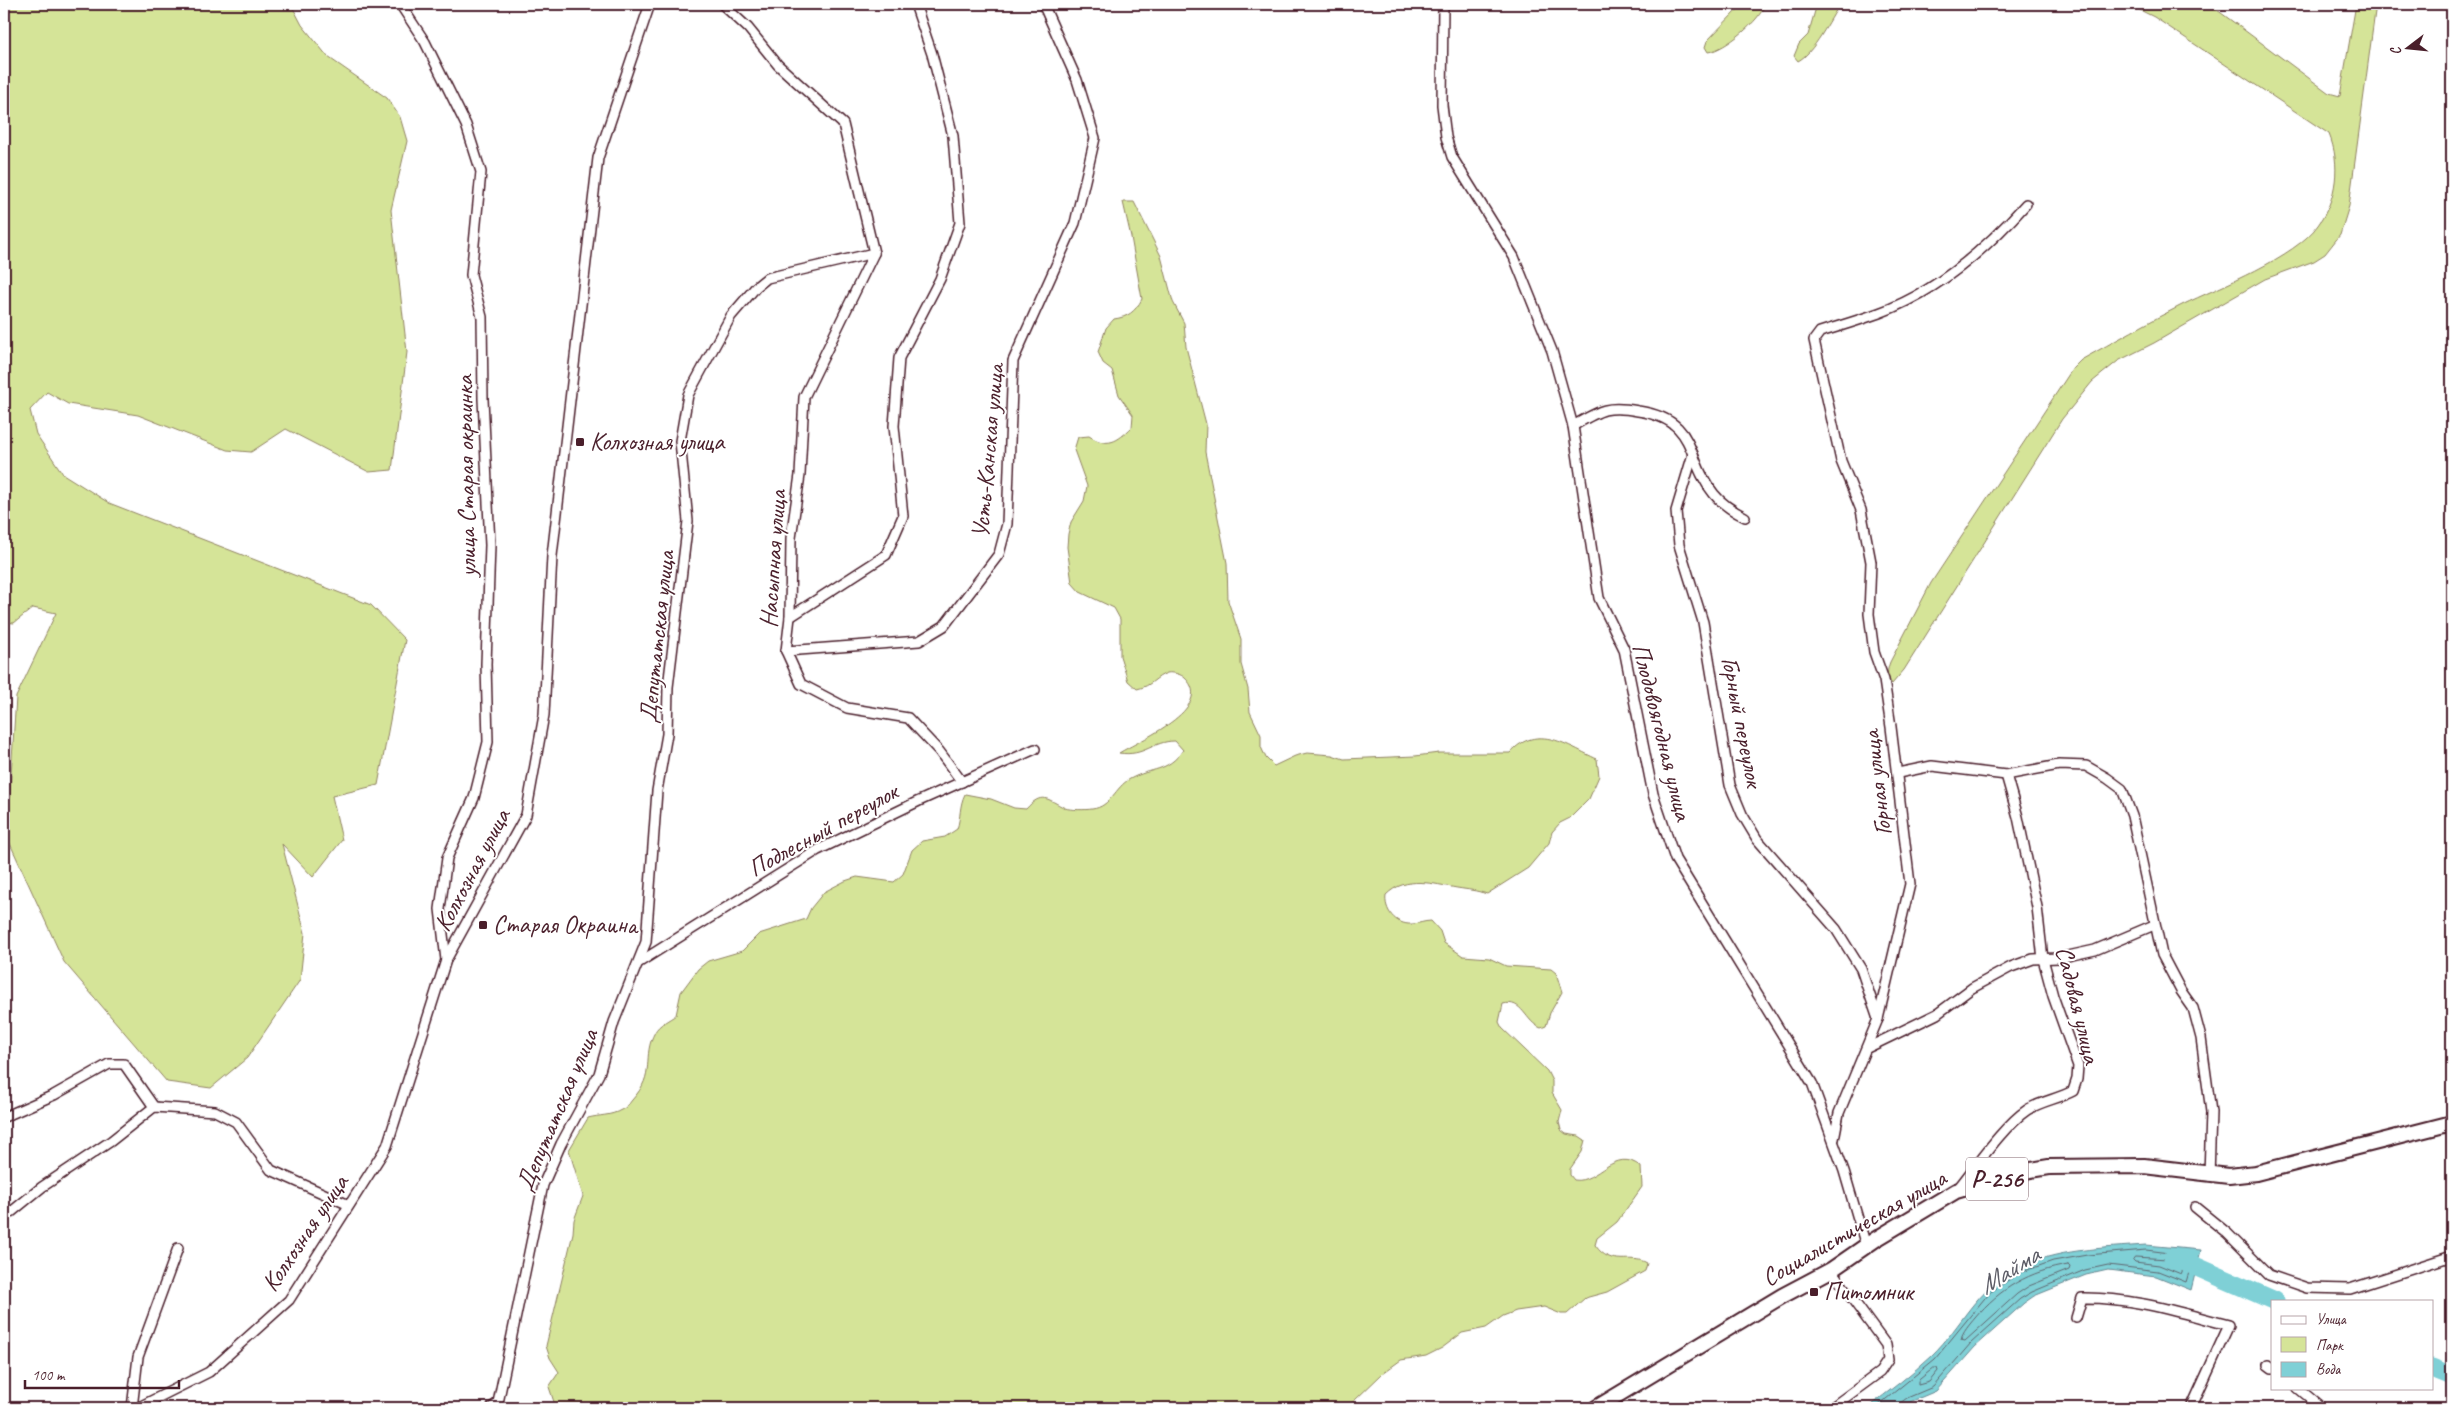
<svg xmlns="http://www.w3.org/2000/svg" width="2456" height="1412" font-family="Caveat,sans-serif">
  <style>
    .green { fill: #d5e498; stroke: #908262 }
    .water { fill: #7fd0d6; stroke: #6a8992 }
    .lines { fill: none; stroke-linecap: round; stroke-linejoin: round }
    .shore { stroke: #5f666f; stroke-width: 1 }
    .river { stroke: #7fd0d6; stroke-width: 19 }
    .street-casing { stroke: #4a1f2b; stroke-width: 12 }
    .primary-casing { stroke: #4a1f2b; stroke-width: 18 }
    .street { stroke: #fff; stroke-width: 9 }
    .primary { stroke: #fff; stroke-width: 14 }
    .poi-dot { fill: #4a1f2b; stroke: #fff; stroke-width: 2 }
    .labels { text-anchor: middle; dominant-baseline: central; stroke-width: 4; stroke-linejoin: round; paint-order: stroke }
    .shield { fill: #fff; stroke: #80626b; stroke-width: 1 }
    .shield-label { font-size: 24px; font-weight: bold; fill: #4a1f2b }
    .poi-label { font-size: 25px; fill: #4a1f2b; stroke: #fff; text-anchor: start }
    .street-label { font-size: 25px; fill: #4a1f2b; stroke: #fff }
    .water-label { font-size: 26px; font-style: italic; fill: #5d5d67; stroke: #fff }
  </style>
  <rect width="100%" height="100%" fill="#fff"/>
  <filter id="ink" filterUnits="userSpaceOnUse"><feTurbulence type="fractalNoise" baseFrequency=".02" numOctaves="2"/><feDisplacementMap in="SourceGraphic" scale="10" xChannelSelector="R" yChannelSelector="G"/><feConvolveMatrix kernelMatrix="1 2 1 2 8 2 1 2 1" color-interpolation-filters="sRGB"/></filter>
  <g filter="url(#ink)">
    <g class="green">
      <path d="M4 4H291L302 25 328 57 387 98 400 117 407 141 391 210 407 352 392 470 369 472 286 429 251 452 227 450 138 415 68 404 47 392 30 410 36 434 63 474 109 503 371 605 405 640 378 785 332 796 342 840 313 877 282 844 305 933 300 980 247 1058 211 1088 167 1082 64 962 7 837 16 697 56 613 33 608 14 623 4 622Z"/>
      <path d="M1748 4H1765C1761 20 1725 50 1708 52L1705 47 1707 41 1737 10Z"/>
      <path d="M1817 4H1840C1830 19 1814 53 1798 61L1794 56 1799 44 1808 35Z"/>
      <path d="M2128 4H2209L2329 93 2340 96 2356 4H2376L2349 206 2340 235 2325 254 2314 261 2265 279 2154 343 2118 361 2092 382 2062 419 1904 670 1892 684C1886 677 1887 670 1890 662L1931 583 2073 368 2081 360C2115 341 2148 322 2182 305 2219 287 2296 257 2318 225 2337 199 2341 164 2329 134L2154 17Z"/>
      <path d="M1123 202H1134L1161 256 1173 302 1184 323 1186 347 1206 424 1205 452 1227 563 1228 601 1241 639V664L1248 689 1250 712 1261 735V747L1266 758 1274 766 1295 756 1307 753 1332 755 1344 759 1415 756 1439 753H1510C1537 722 1568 746 1597 759L1599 776 1589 799 1570 818 1560 823 1552 832 1549 843 1528 868 1487 894C1475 890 1469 890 1457 888 1433 884 1406 875 1386 895 1384 910 1395 925 1412 924 1418 924 1424 921 1431 921L1440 931 1444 943 1463 956 1489 958 1506 966 1551 969 1556 973 1562 992 1550 1013 1546 1026 1541 1028C1525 1022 1523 999 1503 1004L1499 1022 1502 1028 1547 1071 1552 1081V1093L1562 1110 1559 1122 1561 1130 1566 1134 1579 1136 1585 1140 1582 1152 1570 1169V1175L1574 1180C1597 1184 1615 1145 1641 1167L1642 1187 1617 1222 1597 1238 1595 1245C1612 1269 1630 1253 1647 1263L1645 1271 1607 1292 1585 1298 1567 1314H1561L1544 1307 1516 1311 1503 1316 1486 1328 1462 1333 1442 1348 1426 1356 1401 1360 1383 1373 1353 1402 1342 1408H556L549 1387 559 1372 550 1358 546 1346 573 1233 574 1220 583 1196 569 1150 588 1118C599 1115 611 1116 621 1110 626 1108 629 1104 632 1100 657 1073 641 1057 655 1032 658 1025 669 1020 676 1015L681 992 698 969 708 961 742 951 759 934 806 919 811 908 824 892 845 881 857 877 894 882 903 874 912 850 922 841 945 837 957 829C961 817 959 806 965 794L991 799 1014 808 1026 809C1042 791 1047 799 1065 808 1070 810 1086 810 1092 809 1111 807 1115 787 1130 779 1152 767 1167 773 1183 750L1175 741C1152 741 1145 757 1119 753 1138 741 1217 708 1185 678 1181 674 1173 672 1167 673 1155 677 1152 686 1137 689L1128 681 1120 656V619L1114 608 1080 592 1072 583 1067 547 1068 534 1071 522 1084 501 1087 486 1074 450 1078 437 1089 436C1108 448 1117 442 1132 427L1133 415 1119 395 1112 370 1103 363 1098 352 1106 328 1114 319C1128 317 1135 312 1142 299L1131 237Z"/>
    </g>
    <path class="water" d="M2146 1245 2201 1250 2191 1290 2156 1276 2108 1270 2086 1275 2034 1296 2024 1303 1975 1347 1936 1391 1910 1402 1901 1408H1867C1889 1391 1912 1374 1932 1355 1963 1325 1975 1289 2016 1269 2055 1249 2104 1248 2146 1245Z"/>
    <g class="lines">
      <g class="shore">
        <path d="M2135 1257 2184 1260 2186 1263 2181 1274 2159 1265 2135 1262 2133 1260Z"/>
        <path d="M2068 1265 2070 1267 2069 1270 2029 1286 2017 1294 1965 1341 1961 1340C1962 1333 1970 1324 1975 1318 2000 1288 2030 1271 2068 1265Z"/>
        <path d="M1934 1368H1937L1938 1371 1929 1382 1918 1385V1381Z"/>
        <path d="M1875 1408 1935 1359 1989 1293 2019 1273 2053 1261 2087 1255 2146 1250 2194 1256 2186 1282 2158 1271 2108 1265 2085 1270 2032 1292 2020 1299 1971 1343 1933 1387 1907 1398 1900 1403 1898 1408"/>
      </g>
      <g class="river">
        <path d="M2173 1258 2181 1260 2275 1301"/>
        <path d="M2432 1368 2452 1376"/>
      </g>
      <g class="street-casing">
        <g id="street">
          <path d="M400 4 425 42 466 125 481 172 471 275 482 317 483 399 490 545 486 664 488 742 474 798 447 858 440 909 446 960"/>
          <path d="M1443 4 1442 105 1446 137 1452 157 1514 257 1552 351 1573 426 1599 598 1624 649 1653 794 1675 859 1812 1083 1844 1171 1866 1246"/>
          <path d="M874 253 804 397 800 475 791 538 790 617 786 651 801 684 847 708 908 718 939 751 962 782"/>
          <path d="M1573 426C1600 410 1607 405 1638 411 1699 420 1684 457 1714 494 1722 504 1733 511 1745 517"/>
          <path d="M1693 454 1676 511 1679 545 1703 622 1730 785 1742 814 1757 839 1836 929 1861 969 1878 1019"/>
          <path d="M790 617 886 555 903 516 894 426 899 358 940 279 960 223 953 136 932 54 915 4"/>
          <path d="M786 651 919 641 944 626 999 554 1007 524 1013 361 1075 223 1095 138 1077 80 1043 4"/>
          <path d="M1898 773 1932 766 2006 775 2059 765 2086 766 2107 778 2122 789 2132 816 2162 955 2181 991 2193 1008 2201 1038 2211 1112 2209 1176"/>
          <path d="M638 963 818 850 919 801 1035 749"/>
          <path d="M1867 1048 1937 1014 1972 988 2011 967 2033 959 2059 958 2095 950 2154 925"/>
          <path d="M4 1117 54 1095 109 1064H124L154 1107"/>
          <path d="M1834 1139 1839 1113 1878 1019 1910 884 1891 727 1884 680 1874 652 1869 614 1871 562 1861 510 1841 461 1814 340 1820 332C1840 326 1860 320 1879 313 1937 292 1986 249 2026 204"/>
          <path d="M1956 1191C1975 1168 2003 1126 2027 1110 2041 1101 2058 1099 2073 1091L2077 1079 2078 1066 2053 996 2043 959 2037 907 2018 817 2006 775"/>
          <path d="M2195 1207 2227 1233 2269 1275 2307 1288 2350 1289 2452 1256"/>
          <path d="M4 1218 42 1187 111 1141 154 1107 215 1111 236 1122 271 1170 349 1205"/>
          <path d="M2076 1318 2082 1298C2132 1297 2181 1313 2229 1325L2191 1408"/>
          <path d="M2268 1365 2272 1368"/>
          <path d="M2298 1388 2322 1408"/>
          <path d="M132 1408 138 1357 178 1248"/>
          <path d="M137 1408 209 1372 289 1300 387 1146 446 960 526 815 544 715 552 556 598 158 650 4"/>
          <path d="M491 1408 498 1403 543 1185 561 1144 599 1074 614 1022 646 942 657 791 667 734 668 687 688 521 680 441 688 395 731 316 756 287 767 278 874 253 843 124 778 65 748 28 722 4"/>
          <path d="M1831 1408 1880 1372 1888 1360 1886 1345 1831 1270"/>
        </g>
      </g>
      <g class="primary-casing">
        <path id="primary" d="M1596 1408 1782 1296 1831 1270 1876 1239 1956 1191 2025 1171 2049 1167 2144 1166 2229 1176 2256 1173 2452 1123"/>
      </g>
      <use href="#street" class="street"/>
      <use href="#primary" class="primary"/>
    </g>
  </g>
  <g class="poi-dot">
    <rect x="575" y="437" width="10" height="10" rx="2.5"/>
    <rect x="478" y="920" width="10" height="10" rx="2.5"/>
    <rect x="1809" y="1287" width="10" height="10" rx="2.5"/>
  </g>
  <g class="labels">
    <rect class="shield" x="1966" y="1157.5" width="62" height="43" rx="4"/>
    <g class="shield-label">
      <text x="1997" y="1179">Р-256</text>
    </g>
    <g class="poi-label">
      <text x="590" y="442">Колхозная улица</text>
      <text x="493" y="925">Старая Окраина</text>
      <text x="1824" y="1292">Питомник</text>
    </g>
    <g class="street-label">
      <text transform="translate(988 451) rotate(-85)">Усть-Канская улица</text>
      <text transform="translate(466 476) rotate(-91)">улица Старая окраинка</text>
      <text transform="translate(773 559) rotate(-86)">Насыпная улица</text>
      <text transform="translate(657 637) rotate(-84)">Депутатская улица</text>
      <text transform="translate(1742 722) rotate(79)">Горный переулок</text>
      <text transform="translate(1662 732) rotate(76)">Плодовоягодная улица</text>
      <text transform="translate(1877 783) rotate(-97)">Горная улица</text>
      <text transform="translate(823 830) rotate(-29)">Подлесный переулок</text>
      <text transform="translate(472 870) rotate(-62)">Колхозная улица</text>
      <text transform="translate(2078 1005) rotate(76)">Садовая улица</text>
      <text transform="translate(557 1110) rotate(-67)">Депутатская улица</text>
      <text transform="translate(1854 1228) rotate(-30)">Социалистическая улица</text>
      <text transform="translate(305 1233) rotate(-56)">Колхозная улица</text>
    </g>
    <g class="water-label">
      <text transform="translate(2009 1270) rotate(-32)">Майма</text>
    </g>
  </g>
  <rect width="2456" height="1412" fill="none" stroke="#fff" stroke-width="20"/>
  <rect x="10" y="10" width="2436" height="1392" fill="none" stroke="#4a1f2b" stroke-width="2" filter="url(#ink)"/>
  <rect x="2271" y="1300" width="162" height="90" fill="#ffffff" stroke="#b7a5aa"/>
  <rect x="2281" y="1316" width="25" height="8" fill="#ffffff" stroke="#b7a5aa"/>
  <text x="2316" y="1324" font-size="15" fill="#4a1f2b">Улица</text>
  <rect x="2281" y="1337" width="25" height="15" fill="#d5e498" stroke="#b7a5aa"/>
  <text x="2316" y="1350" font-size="15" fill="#4a1f2b">Парк</text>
  <rect x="2281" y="1362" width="25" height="15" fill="#7fd0d6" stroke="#b7a5aa"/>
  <text x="2316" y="1374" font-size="15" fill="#4a1f2b">Вода</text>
  <g transform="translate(2408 48) rotate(254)" stroke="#ffffff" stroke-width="4" paint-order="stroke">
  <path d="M0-4L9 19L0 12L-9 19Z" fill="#4a1f2b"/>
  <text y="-8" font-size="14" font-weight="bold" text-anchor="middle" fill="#4a1f2b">С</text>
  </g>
  <path d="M25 1380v8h154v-8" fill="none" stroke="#4a1f2b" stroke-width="2.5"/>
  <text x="32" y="1380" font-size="15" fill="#4a1f2b" stroke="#ffffff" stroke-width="4" paint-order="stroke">100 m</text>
</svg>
